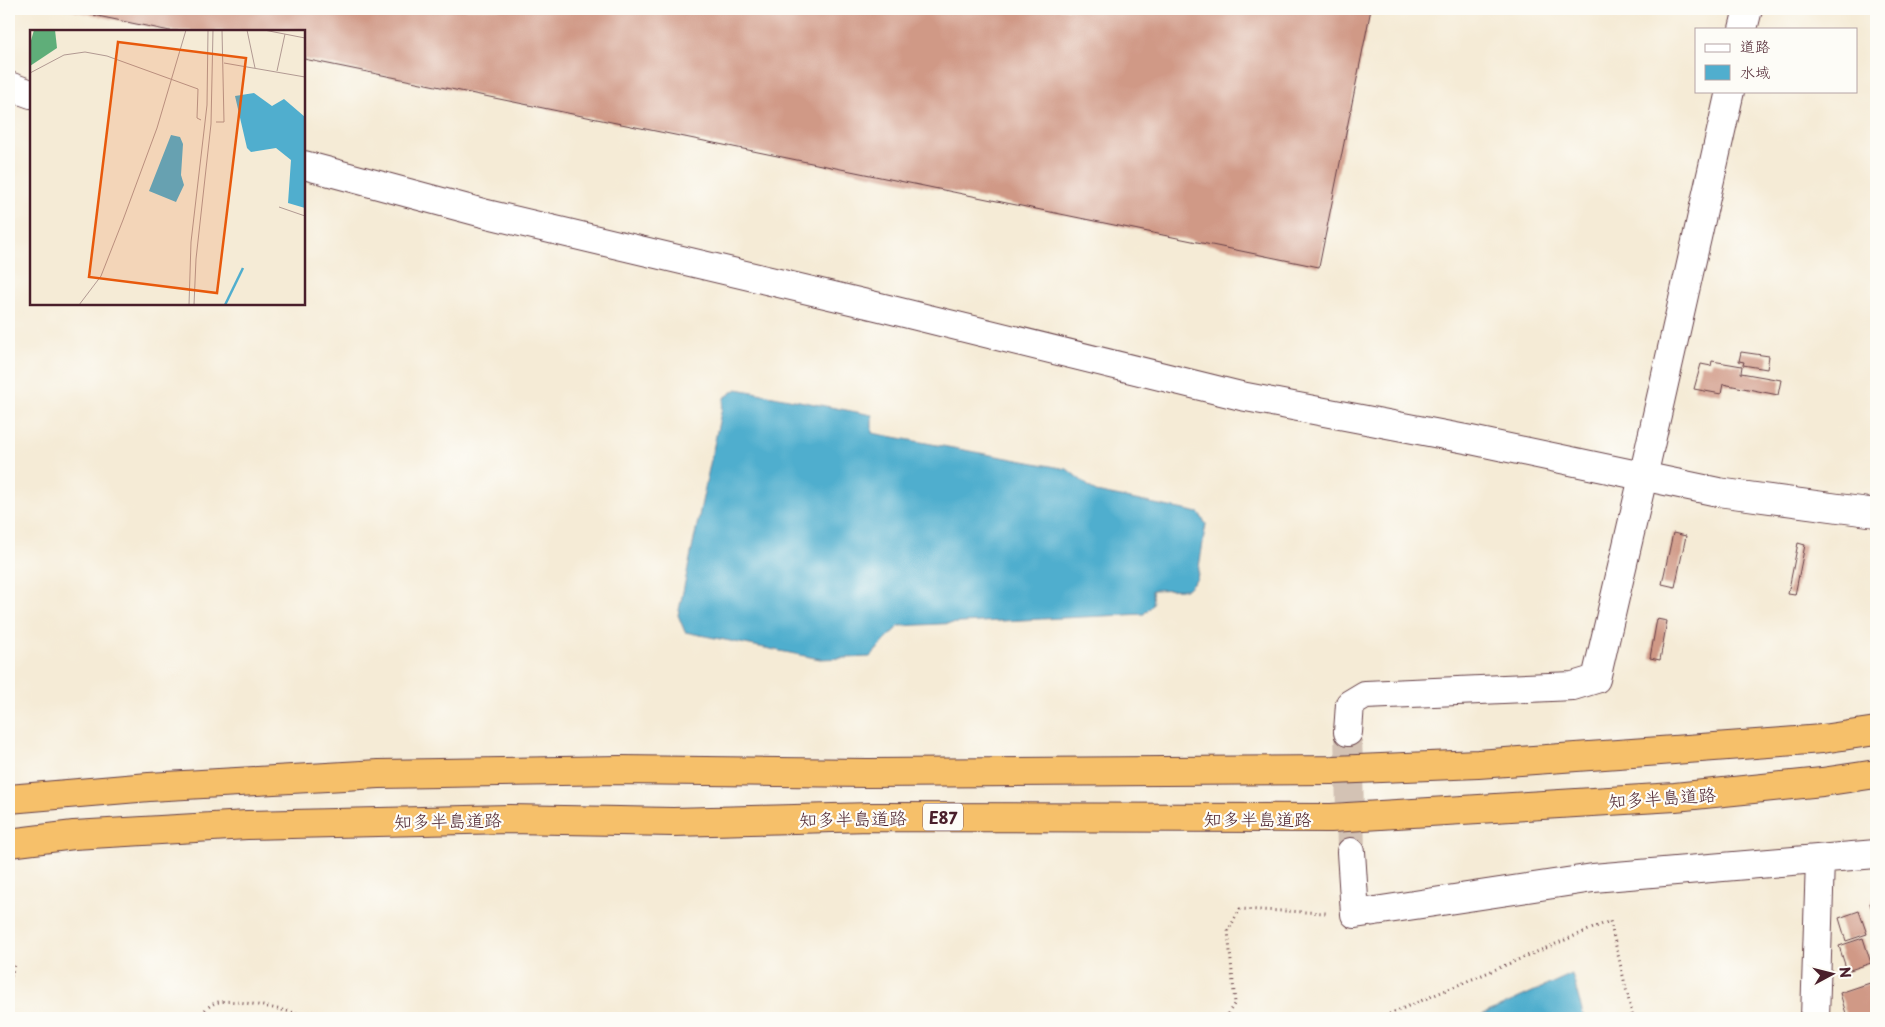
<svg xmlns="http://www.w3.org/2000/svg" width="1885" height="1027" font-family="'Playpen Sans','Klee One',sans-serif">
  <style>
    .water { fill: #50aece; stroke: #4d667c }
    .building { fill: #d09986 }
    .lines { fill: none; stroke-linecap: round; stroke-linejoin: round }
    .minor-tunnel { stroke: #d3c2b4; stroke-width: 28; stroke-dasharray: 28 14; stroke-linecap: butt }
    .minor-casing { stroke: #643e45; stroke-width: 30 }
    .tertiary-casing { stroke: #643e45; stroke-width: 30 }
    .motorway-casing { stroke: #643e45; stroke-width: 30 }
    .path { stroke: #643e45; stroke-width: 3; stroke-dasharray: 1 4; stroke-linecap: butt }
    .minor { stroke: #fff; stroke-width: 28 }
    .tertiary { stroke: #fff; stroke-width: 28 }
    .motorway { stroke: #f6c06b; stroke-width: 28 }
    .labels { text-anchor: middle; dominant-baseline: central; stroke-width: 4.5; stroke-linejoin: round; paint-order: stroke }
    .shield { fill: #fdfcf7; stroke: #806168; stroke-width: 1 }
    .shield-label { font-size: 16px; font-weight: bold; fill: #4a1f2b }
    .street-label { font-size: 18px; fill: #4a1f2b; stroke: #fdfcf7 }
    .inset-river { fill: none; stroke: #50aece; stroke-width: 2.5 }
    .inset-road { fill: none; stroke: #b19992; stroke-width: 1 }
    .view { fill: #e8590c; fill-opacity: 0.15; stroke: #e8590c; stroke-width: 2.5 }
    .inset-edge { fill: none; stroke: #4a1f2b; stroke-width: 2.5 }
  </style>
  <rect width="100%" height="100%" fill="#fdfcf7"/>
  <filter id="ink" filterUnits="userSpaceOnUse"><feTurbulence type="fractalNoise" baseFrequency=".02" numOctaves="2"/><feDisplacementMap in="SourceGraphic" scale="10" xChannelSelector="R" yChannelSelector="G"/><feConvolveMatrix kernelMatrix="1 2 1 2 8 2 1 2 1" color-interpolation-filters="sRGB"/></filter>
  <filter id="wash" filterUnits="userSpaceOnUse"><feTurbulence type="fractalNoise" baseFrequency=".0096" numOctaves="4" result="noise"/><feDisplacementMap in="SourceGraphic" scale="20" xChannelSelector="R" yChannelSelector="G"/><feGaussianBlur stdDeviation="1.12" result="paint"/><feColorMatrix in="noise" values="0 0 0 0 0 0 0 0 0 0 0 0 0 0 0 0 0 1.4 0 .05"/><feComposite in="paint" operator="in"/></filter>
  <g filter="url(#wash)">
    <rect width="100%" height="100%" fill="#f5ebd6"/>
    <g class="water">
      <path d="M737 389 872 415V433L1067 469 1096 492 1199 513 1206 524 1197 579 1187 589 1152 590 1153 605 1144 614 899 626 870 657 820 659 685 632 678 615 724 398Z"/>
      <path d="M1572 974 1584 1018H1475Z"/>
    </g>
    <g id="blocks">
      <g class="building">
        <path d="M64 9H1371L1319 267 304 59V31H170Z"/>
        <path d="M1741 352 1769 356 1767 369 1743 365 1744 362 1739 361Z"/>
        <path d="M1712 361 1742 366 1741 373 1781 380 1778 395 1723 384 1721 394 1694 389 1701 364 1711 366Z"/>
        <path d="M1673 533 1686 536 1675 587 1662 584Z"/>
        <path d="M1798 543 1805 545 1795 595 1788 594Z"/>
        <path d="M1657 619 1667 621 1660 660 1650 658Z"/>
        <path d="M1876 897V922L1870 903H1873L1872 899Z"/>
        <path d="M1859 911 1867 934 1846 941 1839 918Z"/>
        <path d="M1863 938 1871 963 1847 971 1839 946Z"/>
        <path d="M1876 981V1018L1847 1017 1840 993Z"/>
      </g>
    </g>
  </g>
  <g filter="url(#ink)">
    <use href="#blocks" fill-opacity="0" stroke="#643e45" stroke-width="1"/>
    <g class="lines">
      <path class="minor-tunnel" d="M1348 732 1351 852"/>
      <g class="minor-casing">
        <g id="minor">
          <path d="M1348 732 1350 704 1365 695 1573 686 1596 679 1643 477"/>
          <path d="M1351 852 1355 914 1593 878 1876 854"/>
          <path d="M1815 1018 1820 860"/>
        </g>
      </g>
      <g class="tertiary-casing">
        <g id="tertiary">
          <path d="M1743 29 1748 9"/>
          <path d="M9 86 31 94"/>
          <path d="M304 165 483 213 880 307 1241 396 1471 440 1718 492 1876 513"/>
          <path d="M1643 477 1730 91"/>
        </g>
      </g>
      <g class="motorway-casing">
        <g id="motorway">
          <path d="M9 799 149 787 379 774 619 770 868 773 1333 770 1478 764 1660 751 1822 739 1876 731"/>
          <path d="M9 843 74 835 247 825 509 819 673 822 871 817 1331 818 1675 797 1822 782 1876 774"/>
        </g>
      </g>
      <g class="path">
        <path d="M9 986 14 965"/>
        <path d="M199 1018C204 1011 209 1004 219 1002 239 998 296 1014 319 1018"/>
        <path d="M1225 1018 1235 1003 1228 931 1240 909 1326 913"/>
        <path d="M1380 1018 1610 921 1633 1018"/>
      </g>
      <use href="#minor" class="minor"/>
      <use href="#tertiary" class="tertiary"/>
      <use href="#motorway" class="motorway"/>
    </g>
  </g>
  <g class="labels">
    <rect class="shield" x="923" y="803.5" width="40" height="27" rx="4"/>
    <g class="shield-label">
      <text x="943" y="817">E87</text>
    </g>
    <g class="street-label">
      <text transform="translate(1662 797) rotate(-4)">知多半島道路</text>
      <text transform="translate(853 818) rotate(-1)">知多半島道路</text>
      <text x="1258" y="818">知多半島道路</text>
      <text transform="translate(448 820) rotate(-1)">知多半島道路</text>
    </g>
  </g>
  <g transform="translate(30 30)">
    <rect width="275" height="275" fill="#f5ebd6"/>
    <path d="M4 0H25L27 18 0 36V14Z" fill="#5fae79"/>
    <path d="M224 63 242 76 254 69 275 87V178L258 173 261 130 246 118 221 122 217 118 205 66ZM141 105 150 107 153 114 151 145 154 155 146 172 119 161Z" fill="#50aece"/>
    <path class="inset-river" d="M195 275 213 238"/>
    <path class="inset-road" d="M217 0 225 38M234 0 275 8M194 33 275 47M247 41 255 4M0 43 34 25 55 22 77 26 168 59 167 88 171 90M186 92H194L192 0M249 177 275 186M49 275 71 246 93 190 127 98 156 0M159 275 161 212 177 75 178 0M164 275 166 229 181 94 183 0"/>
    <path class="view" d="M88 12 216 28 187 263 59 247Z"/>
    <rect width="275" height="275" class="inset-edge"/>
  </g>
  <rect width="1885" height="1027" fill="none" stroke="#fdfcf7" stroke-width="30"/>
  <rect x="1695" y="28" width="162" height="65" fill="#fdfcf7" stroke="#b5a4a5"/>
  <rect x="1705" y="44" width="25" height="8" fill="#ffffff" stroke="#b5a4a5"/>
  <text x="1740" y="52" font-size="15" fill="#4a1f2b">道路</text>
  <rect x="1705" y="65" width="25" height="15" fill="#50aece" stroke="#b5a4a5"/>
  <text x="1740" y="78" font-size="15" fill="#4a1f2b">水域</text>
  <g transform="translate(1832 974) rotate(83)" stroke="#fdfcf7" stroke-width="4" paint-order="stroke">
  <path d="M0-4L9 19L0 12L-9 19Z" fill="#4a1f2b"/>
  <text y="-8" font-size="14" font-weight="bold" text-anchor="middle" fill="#4a1f2b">N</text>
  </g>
</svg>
